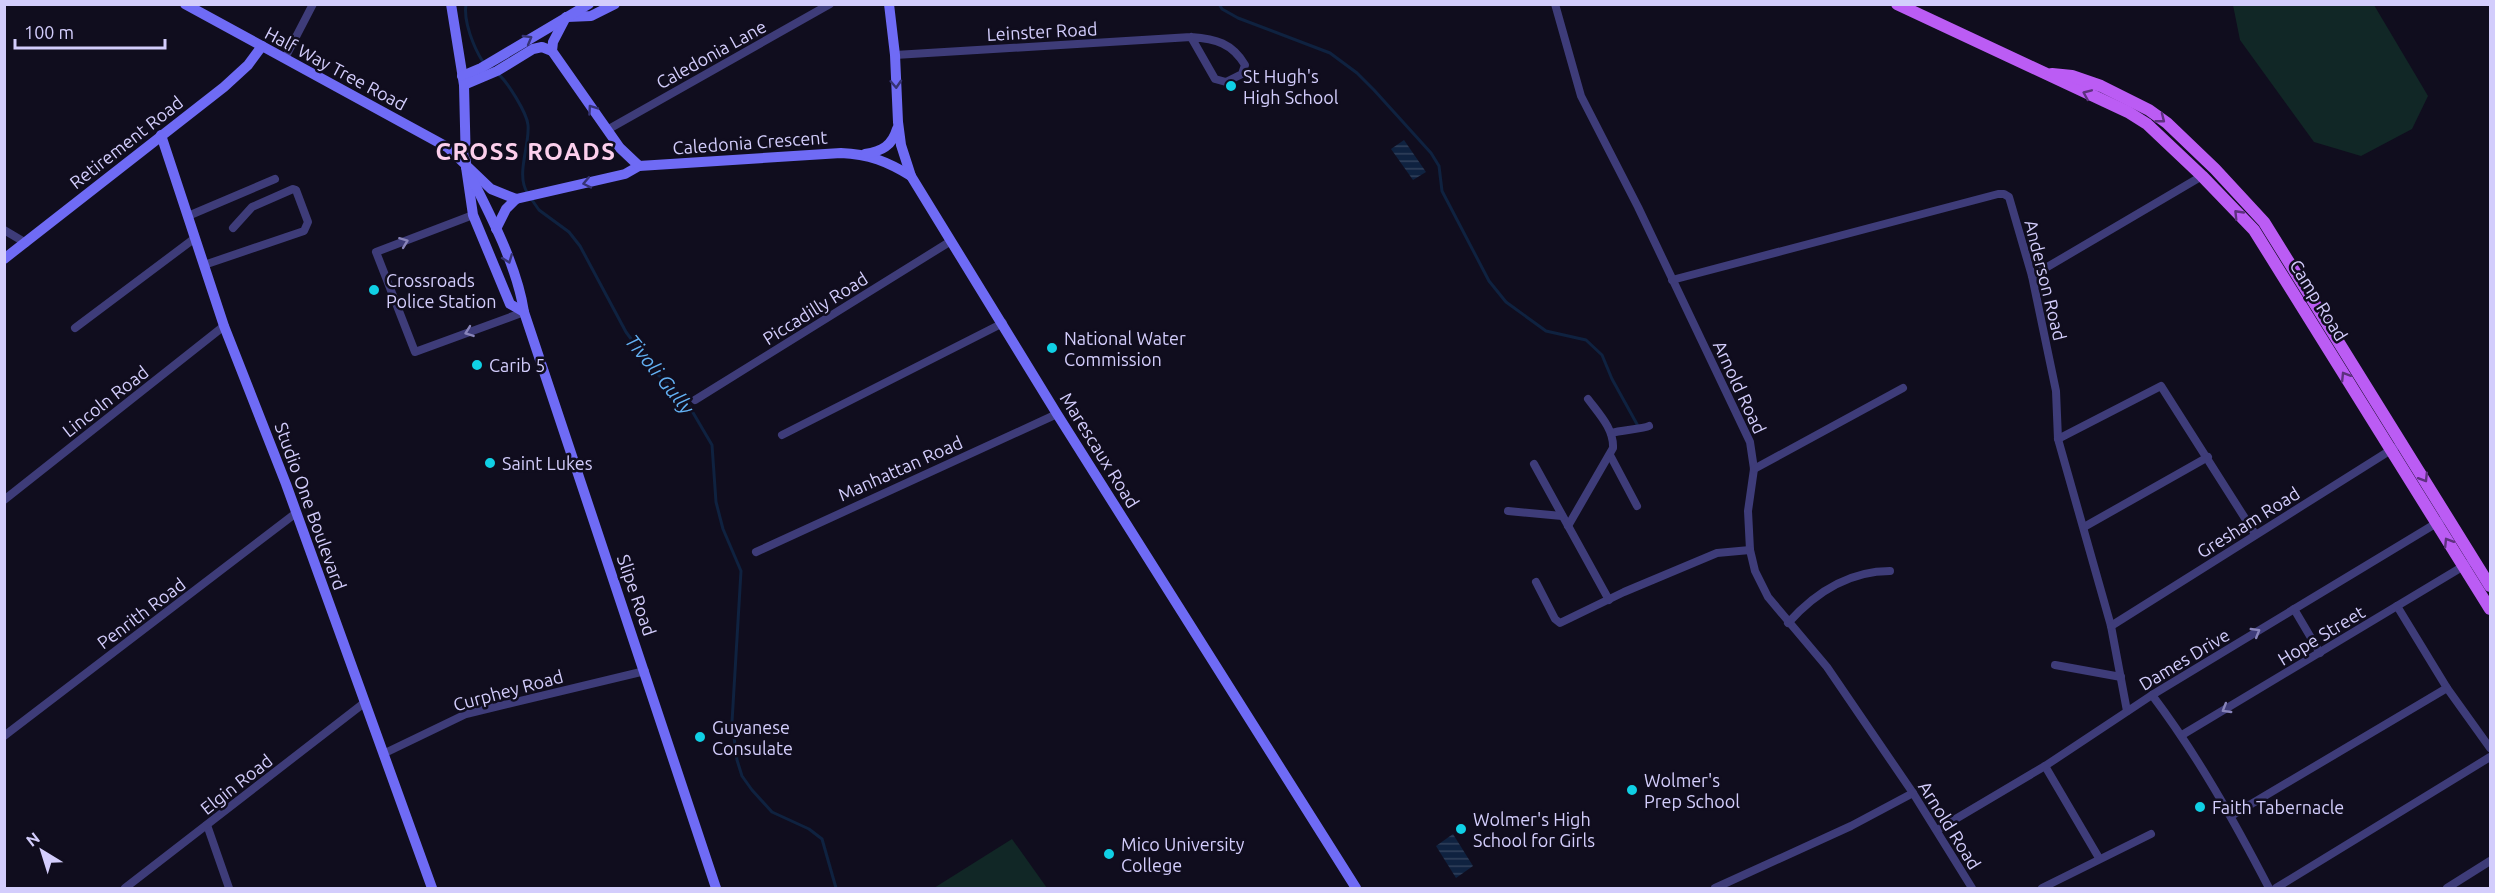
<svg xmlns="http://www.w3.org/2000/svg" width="2495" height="893" font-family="Ubuntu,sans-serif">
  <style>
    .grass { fill: #112726 }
    .water { fill: url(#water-rules) }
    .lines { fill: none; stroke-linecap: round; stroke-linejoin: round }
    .stream { stroke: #0f2240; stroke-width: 3 }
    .street { stroke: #3e3c79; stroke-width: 8 }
    .secondary { stroke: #6f6bf5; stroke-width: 10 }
    .primary { stroke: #bb5cf4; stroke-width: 12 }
    .oneway { stroke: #363374 }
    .oneway2 { stroke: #5d317e }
    .oneway3 { stroke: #8884ba }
    .poi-dot { fill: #10d0e5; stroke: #100d1e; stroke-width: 2 }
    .labels { text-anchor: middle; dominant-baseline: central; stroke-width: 5; stroke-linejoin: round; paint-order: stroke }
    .street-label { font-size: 18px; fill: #d3cdfc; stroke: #100d1e }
    .poi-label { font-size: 18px; fill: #d3cdfc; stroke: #100d1e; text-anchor: start }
    .water-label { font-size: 20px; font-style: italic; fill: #63b1f4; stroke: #100d1e }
    .district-label { font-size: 24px; font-weight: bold; letter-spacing: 1.5px; fill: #fccfec; stroke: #100d1e }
  </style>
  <defs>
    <pattern id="water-rules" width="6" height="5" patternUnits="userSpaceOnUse" patternTransform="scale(1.5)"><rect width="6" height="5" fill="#0f2240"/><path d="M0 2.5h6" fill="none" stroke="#31415c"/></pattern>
  </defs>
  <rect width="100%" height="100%" fill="#100d1e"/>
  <g class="grass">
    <path d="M2233 5H2374L2428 96 2412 129 2361 156 2314 142 2240 40Z"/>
    <path d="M1012 839 1047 888H934Z"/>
  </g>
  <g class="water">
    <path d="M1404 140 1426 172 1413 180 1391 149Z"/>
    <path d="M1453 834 1473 866 1456 878 1436 846Z"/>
  </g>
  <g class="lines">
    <g class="stream">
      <path d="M466 4C463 21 474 48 483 62"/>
      <path d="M1219 4 1222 9 1238 18 1330 53 1357 73 1374 90 1431 153 1439 166 1442 191 1489 281 1506 302 1546 331 1586 340 1602 355 1612 379 1638 426"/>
      <path d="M498 74C507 81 527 113 528 125 530 146 515 175 528 194"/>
      <path d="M532 200 539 210 569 232 580 246 626 332 657 374 685 399 712 445 716 502 723 529 741 571 732 722 737 760 742 776 752 790 772 812 809 829 822 839 836 888"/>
    </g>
    <g class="street">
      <path d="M1555 4 1581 96 1638 207 1750 442 1754 469 1748 511 1750 550 1755 571 1768 597 1827 667 1913 793 1972 888"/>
      <path d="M895 55 1191 37C1216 39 1232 43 1245 65L1242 74 1226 82 1215 79 1191 37"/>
      <path d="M285 58 313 4"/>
      <path d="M607 130 830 4"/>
      <path d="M473 215 376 252 415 352 524 312"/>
      <path d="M188 216 275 179"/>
      <path d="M4 230 26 243"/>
      <path d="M204 265 304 231 308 222 296 190 293 189 252 207 233 228"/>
      <path d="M2032 276 2202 176"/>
      <path d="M1672 280 1998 194H2004L2009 197 2032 276 2056 391 2058 439 2111 626 2127 711"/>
      <path d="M75 328 195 238"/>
      <path d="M695 400 951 241"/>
      <path d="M1611 433C1621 430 1643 429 1649 426"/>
      <path d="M782 435 1003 323"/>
      <path d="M2058 439 2161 386 2255 534"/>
      <path d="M1610 455 1637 506"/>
      <path d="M1534 464 1609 600"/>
      <path d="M1754 469 1903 388"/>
      <path d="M4 500 224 326"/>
      <path d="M1508 511 1562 516"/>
      <path d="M1568 526 1613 448C1614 429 1599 414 1588 399"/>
      <path d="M2084 527 2208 457"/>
      <path d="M756 552 1057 414"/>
      <path d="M1536 582 1555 619 1560 623 1624 592 1717 553 1750 550"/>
      <path d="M2397 606 2447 688 2490 748"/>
      <path d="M2294 609 2320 653"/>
      <path d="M1788 623C1815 593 1848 571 1890 571"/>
      <path d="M2111 626 2394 448"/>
      <path d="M2055 665 2121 677"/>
      <path d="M2152 695C2198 756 2234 821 2269 888"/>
      <path d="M2182 735 2467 564"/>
      <path d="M4 736 296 513"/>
      <path d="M385 753 466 714 645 671"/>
      <path d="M2045 766 2099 858"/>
      <path d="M2231 816 2447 688"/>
      <path d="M207 825 229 888"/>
      <path d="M1937 830 2045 766 2152 695 2440 521"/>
      <path d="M125 888 364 703"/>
      <path d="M1715 888 1851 826 1913 793"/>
      <path d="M2042 888 2151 834"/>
      <path d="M2276 888 2490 757"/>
      <path d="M2447 888 2490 861"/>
    </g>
    <g class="secondary">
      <path d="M185 4 447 147 491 189 516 199 625 174 639 166"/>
      <path d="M451 4 464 85 466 167 473 215 510 304 524 312"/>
      <path d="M889 4 895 55 898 122 901 145 911 176 1057 414 1356 888"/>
      <path d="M566 17 553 42 552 51 620 148 639 166 841 153C869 154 888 162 911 176"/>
      <path d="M567 17 591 16 615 4"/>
      <path d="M462 76 481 68 589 4"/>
      <path d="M464 85 497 71 533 49 542 47 552 51"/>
      <path d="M161 135 224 326 286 484 432 888"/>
      <path d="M865 154C882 151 892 146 897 129"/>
      <path d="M466 167C488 210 517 265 524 312L716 888"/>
      <path d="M496 229 506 209 516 199"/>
      <path d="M4 259 224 87 248 65 262 46"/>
    </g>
    <g class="primary">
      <path d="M1897 4 2128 112 2147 124 2202 176 2254 230 2490 609"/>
      <path d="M2052 74 2072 76 2101 86 2149 110 2167 123 2215 169 2264 222 2490 586"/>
    </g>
  </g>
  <defs><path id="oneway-chevron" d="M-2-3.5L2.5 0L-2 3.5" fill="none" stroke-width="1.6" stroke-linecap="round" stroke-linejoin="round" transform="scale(1.5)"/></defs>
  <g class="oneway">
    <use href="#oneway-chevron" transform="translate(528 39) rotate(-30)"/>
    <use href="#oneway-chevron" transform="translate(896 84) rotate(87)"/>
    <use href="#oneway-chevron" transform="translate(592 109) rotate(-125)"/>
    <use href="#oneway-chevron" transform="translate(587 183) rotate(168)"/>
    <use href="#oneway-chevron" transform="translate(508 259) rotate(69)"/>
  </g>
  <g class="oneway2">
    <use href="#oneway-chevron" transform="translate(2087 94) rotate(-157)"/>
    <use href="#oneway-chevron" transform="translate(2161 119) rotate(38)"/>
    <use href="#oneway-chevron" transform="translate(2238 214) rotate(-134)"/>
    <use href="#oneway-chevron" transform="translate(2345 376) rotate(-122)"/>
    <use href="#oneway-chevron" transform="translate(2424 478) rotate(58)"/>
    <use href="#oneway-chevron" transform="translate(2448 542) rotate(-122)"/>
  </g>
  <g class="oneway3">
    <use href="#oneway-chevron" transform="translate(404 242) rotate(-21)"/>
    <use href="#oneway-chevron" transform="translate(469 332) rotate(160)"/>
    <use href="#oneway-chevron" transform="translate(2256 632) rotate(-31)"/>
    <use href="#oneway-chevron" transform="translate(2226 709) rotate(149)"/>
  </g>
  <g class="poi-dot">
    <circle cx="1231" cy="86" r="6"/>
    <circle cx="374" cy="290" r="6"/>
    <circle cx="1052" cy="348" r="6"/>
    <circle cx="477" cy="365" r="6"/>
    <circle cx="490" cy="463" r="6"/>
    <circle cx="700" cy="737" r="6"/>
    <circle cx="1632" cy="790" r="6"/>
    <circle cx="2200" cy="807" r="6"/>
    <circle cx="1461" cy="829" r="6"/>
    <circle cx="1109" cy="854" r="6"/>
  </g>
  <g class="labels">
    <g class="street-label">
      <text transform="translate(1042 31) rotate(-3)">Leinster Road</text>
      <text transform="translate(711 54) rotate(-29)">Caledonia Lane</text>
      <text transform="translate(336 68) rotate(28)">Half Way Tree Road</text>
      <text transform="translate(126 142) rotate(-38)">Retirement Road</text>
      <text transform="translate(750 142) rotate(-4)">Caledonia Crescent</text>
      <text transform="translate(2046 280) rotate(76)">Anderson Road</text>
      <text transform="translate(2319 300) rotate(58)">Camp Road</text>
      <text transform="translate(815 308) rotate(-32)">Piccadilly Road</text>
      <text transform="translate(1740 387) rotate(65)">Arnold Road</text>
      <text transform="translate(105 401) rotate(-38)">Lincoln Road</text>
      <text transform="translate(1100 450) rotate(58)">Marescaux Road</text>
      <text transform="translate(900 468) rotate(-24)">Manhattan Road</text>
      <text transform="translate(311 506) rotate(70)">Studio One Boulevard</text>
      <text transform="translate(2248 522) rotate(-32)">Gresham Road</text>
      <text transform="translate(637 595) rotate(71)">Slipe Road</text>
      <text transform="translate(141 613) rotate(-37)">Penrith Road</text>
      <text transform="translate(2321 635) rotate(-31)">Hope Street</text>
      <text transform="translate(2184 659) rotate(-31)">Dames Drive</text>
      <text transform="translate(508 690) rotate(-15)">Curphey Road</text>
      <text transform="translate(236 784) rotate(-38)">Elgin Road</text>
      <text transform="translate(1950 825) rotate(58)">Arnold Road</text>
    </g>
    <g class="poi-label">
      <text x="1243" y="76">St Hugh's<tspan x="1243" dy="21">High School</tspan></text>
      <text x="386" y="280">Crossroads<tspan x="386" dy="21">Police Station</tspan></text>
      <text x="1064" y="338">National Water<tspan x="1064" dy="21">Commission</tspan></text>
      <text x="489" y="365">Carib 5</text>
      <text x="502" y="463">Saint Lukes</text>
      <text x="712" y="727">Guyanese<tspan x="712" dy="21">Consulate</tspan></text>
      <text x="1644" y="780">Wolmer's<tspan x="1644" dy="21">Prep School</tspan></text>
      <text x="2212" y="807">Faith Tabernacle</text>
      <text x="1473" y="819">Wolmer's High<tspan x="1473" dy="21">School for Girls</tspan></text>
      <text x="1121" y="844">Mico University<tspan x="1121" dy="21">College</tspan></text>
    </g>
    <g class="water-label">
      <text transform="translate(660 374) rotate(51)">Tivoli Gully</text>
    </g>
    <g class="district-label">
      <text x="526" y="151">CROSS ROADS</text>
    </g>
  </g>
  <rect width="2495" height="893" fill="none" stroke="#d3cdfc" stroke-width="12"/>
  <g transform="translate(42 851) rotate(322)" stroke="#100d1e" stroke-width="4.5" paint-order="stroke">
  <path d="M0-4.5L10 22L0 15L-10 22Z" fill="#d3cdfc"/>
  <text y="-9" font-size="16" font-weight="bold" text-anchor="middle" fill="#d3cdfc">N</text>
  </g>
  <path d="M15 39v9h150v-9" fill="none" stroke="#d3cdfc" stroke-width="3"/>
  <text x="24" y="39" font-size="18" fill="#d3cdfc" stroke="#100d1e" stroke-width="4.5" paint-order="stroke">100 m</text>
</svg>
